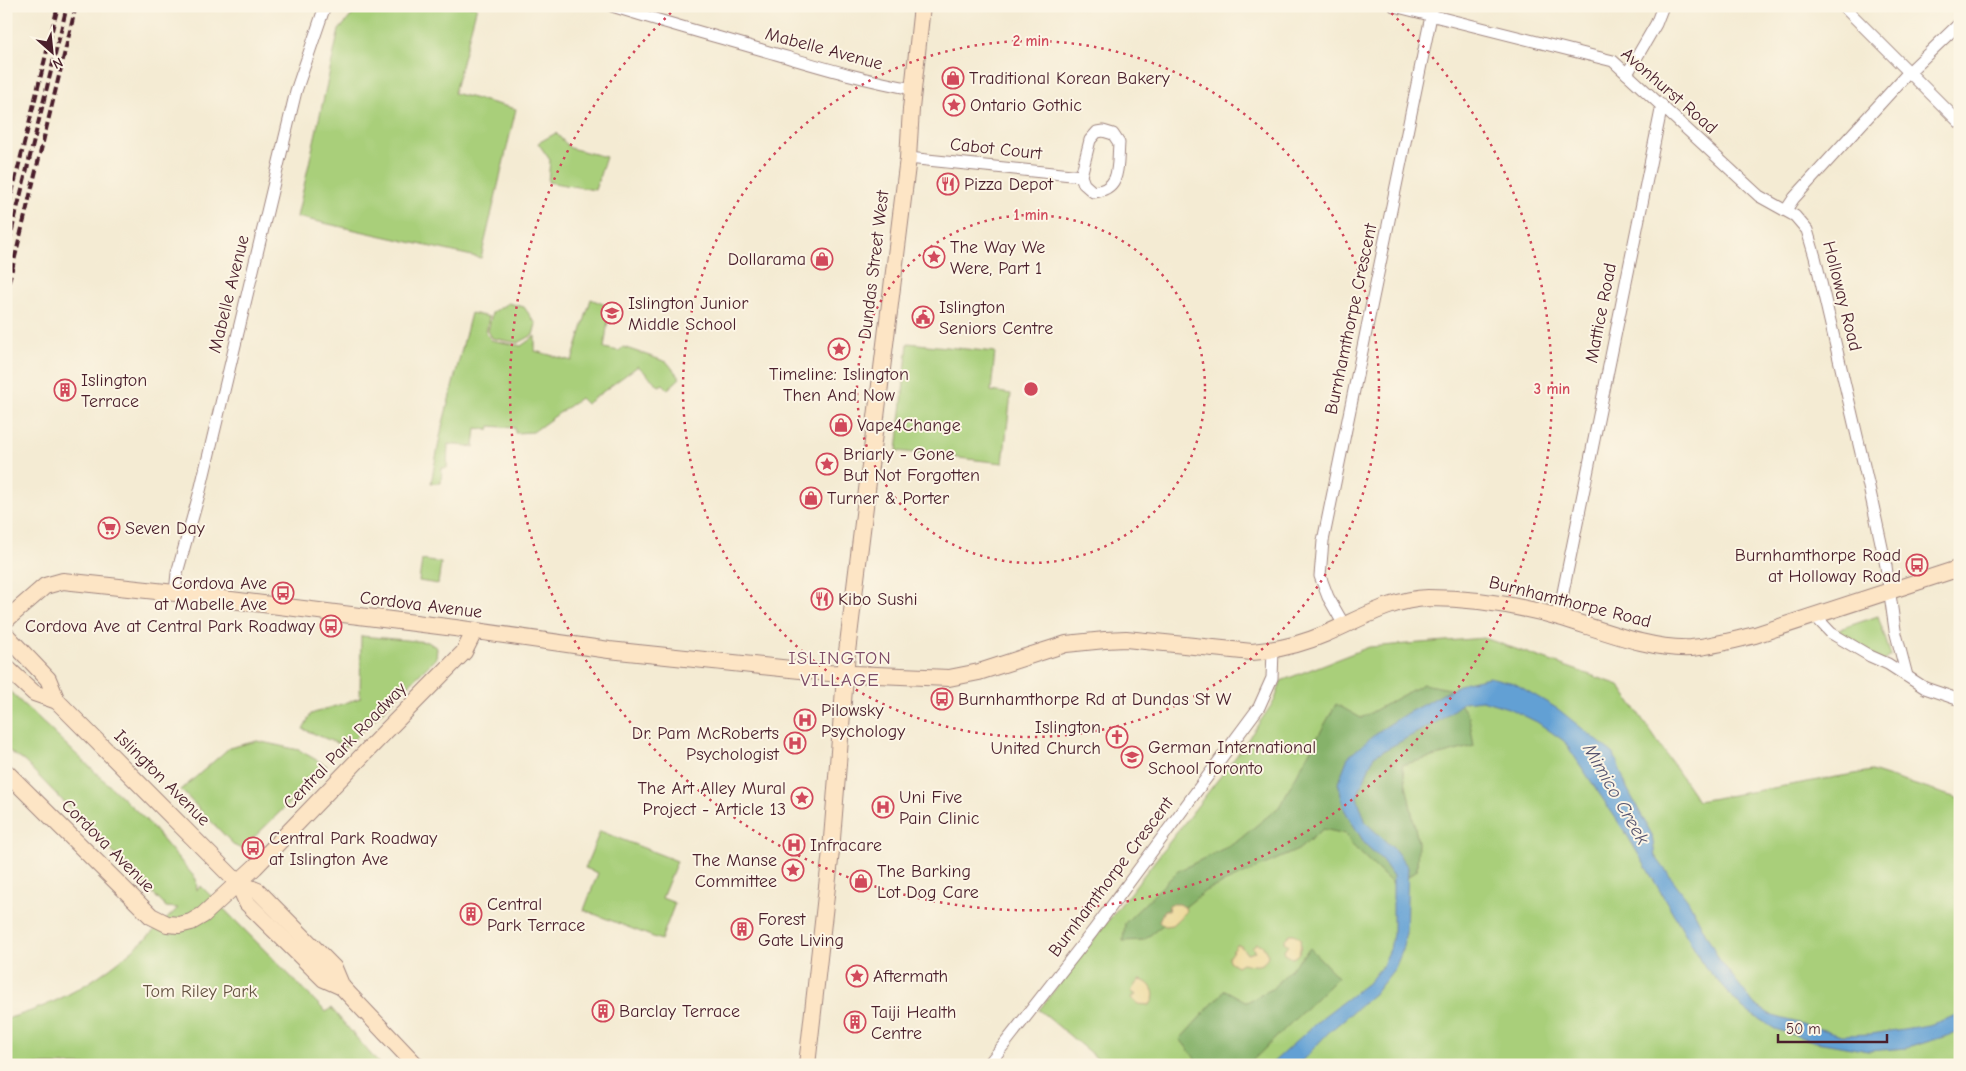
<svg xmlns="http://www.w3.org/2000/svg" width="1966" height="1071" font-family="'Comic Neue',sans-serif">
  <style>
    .green { fill: #a9cf7a; stroke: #7a7752 }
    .forest { fill: #86b26a; stroke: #68684a }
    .sand { fill: #eeda9e; stroke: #9c7c64 }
    .water { fill: #62a0d4; stroke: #566080 }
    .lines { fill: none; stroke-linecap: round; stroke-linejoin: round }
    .street-casing { stroke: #9f857f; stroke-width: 13 }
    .secondary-casing { stroke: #9f857f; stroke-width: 18 }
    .street { stroke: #fff; stroke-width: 11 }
    .secondary { stroke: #fde5c5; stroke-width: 16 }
    .rail { stroke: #4a1f2b; stroke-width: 4; stroke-dasharray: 8 4; stroke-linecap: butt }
    .ring { fill: none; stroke: #d1495b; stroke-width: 2.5; stroke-dasharray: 2.5 5 }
    .labels { text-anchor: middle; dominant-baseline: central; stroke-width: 4; stroke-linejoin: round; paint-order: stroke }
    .street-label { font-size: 18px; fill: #4a1f2b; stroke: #fcf5e5 }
    .poi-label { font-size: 18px; fill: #4a1f2b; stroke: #fcf5e5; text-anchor: start }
    .park-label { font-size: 18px; fill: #665443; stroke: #fcf5e5 }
    .neighbourhood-label { font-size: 19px; letter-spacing: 1px; fill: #7d4b66; stroke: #fcf5e5 }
    .water-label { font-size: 19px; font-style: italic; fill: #54536f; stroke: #fcf5e5 }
    .centre { fill: #d1495b; stroke: #fcf5e5; stroke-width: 2.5 }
    .ring-label { font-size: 15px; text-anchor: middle; font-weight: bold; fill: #d1495b; stroke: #fcf5e5; stroke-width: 4; stroke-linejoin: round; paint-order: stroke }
  </style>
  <rect width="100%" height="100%" fill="#fcf5e5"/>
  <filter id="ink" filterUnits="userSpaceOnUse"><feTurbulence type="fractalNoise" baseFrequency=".02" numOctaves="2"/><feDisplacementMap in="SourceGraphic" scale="10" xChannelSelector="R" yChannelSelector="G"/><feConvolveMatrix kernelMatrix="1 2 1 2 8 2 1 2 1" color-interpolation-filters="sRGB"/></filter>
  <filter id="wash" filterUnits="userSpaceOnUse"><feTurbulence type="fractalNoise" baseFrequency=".0096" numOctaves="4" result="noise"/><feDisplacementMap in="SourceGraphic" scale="20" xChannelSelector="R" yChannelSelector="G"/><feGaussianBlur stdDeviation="1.12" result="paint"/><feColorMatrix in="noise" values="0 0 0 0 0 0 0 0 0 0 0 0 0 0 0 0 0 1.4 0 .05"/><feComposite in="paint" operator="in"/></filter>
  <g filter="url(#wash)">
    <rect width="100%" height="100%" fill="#f4ebd3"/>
    <g class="green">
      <path d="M360 6H477L454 93 516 109 481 258 297 217 339 30Z"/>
      <path d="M556 133 570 148 606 157 595 190 548 182 550 160 538 143Z"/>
      <path d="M591 299 610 307 604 348 619 351 623 347 667 362 680 378 668 389 663 384 659 386 638 366 586 404 580 398 533 432 515 433V428L490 426 489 430 476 428 474 447 448 444 447 468H442L441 483H431L442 427 471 313 489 317 486 333 491 340 521 346 535 336V351L572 361Z"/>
      <path d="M508 303 524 307 536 324 533 335 518 343 492 338 488 331 492 313Z"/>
      <path d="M908 343 995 352 991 391 1011 394 1003 463 897 451Z"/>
      <path d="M422 560 441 563 438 584 419 581Z"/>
      <path d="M1878 616 1891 656 1883 662 1831 632Z"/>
      <path d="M361 636 428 642 437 648 436 658 346 747 303 729 311 714 360 698Z"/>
      <path d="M1484 638 1619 685 1698 801 1871 771 1960 799V1065H1095L1099 1060 1039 1010 1237 755 1275 700 1281 681 1369 647Z"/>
      <path d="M6 688 146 820 196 879 197 890 201 886 326 1012 331 1008 380 1065H6V1019C79 999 126 959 178 908L166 907 24 761 6 749Z"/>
      <path d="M257 741 299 750 327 766 242 849 235 846 181 790 229 748Z"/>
      <path d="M600 831 677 861 662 898 675 903 661 940 584 910 598 873 585 868Z"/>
    </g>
    <g class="forest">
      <path d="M1423 684 1450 689 1469 717 1474 746 1402 765 1418 842 1417 870 1395 886 1353 846 1346 834 1323 829 1298 850 1205 891 1144 940 1123 941 1125 923 1178 871 1235 843 1279 807 1336 704 1361 718Z"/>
      <path d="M1310 948 1338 977 1248 1065H1200L1180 1039 1225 990 1247 1002 1272 989Z"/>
    </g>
    <g class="sand">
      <path d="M1171 904H1178L1185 907 1186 912 1172 925 1165 926 1159 921 1164 910 1168 911 1169 905Z"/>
      <path d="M1290 934H1294L1300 938C1301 947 1301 955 1292 958L1285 954 1284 951 1288 945 1284 942 1285 939Z"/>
      <path d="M1257 943 1262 945 1268 955C1265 969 1252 965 1242 963L1237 966 1229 961 1228 958 1237 945 1241 946 1247 954 1255 952 1252 947Z"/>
      <path d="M1140 980C1152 982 1159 997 1149 1005 1140 1004 1136 1006 1132 997L1136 995 1131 991 1137 982Z"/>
    </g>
    <path class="water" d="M1489 677 1514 683 1558 709 1614 754 1627 788 1652 835 1655 856 1688 900 1719 959 1755 1005 1773 1016 1842 1035 1871 1034 1929 1025 1960 1014V1032L1907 1048 1869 1051 1816 1042 1775 1029 1743 1009 1705 967 1627 835 1564 741 1537 722 1508 708 1482 700 1464 702 1440 720 1374 756 1357 797 1366 823 1395 850 1408 867 1406 933 1401 954 1395 968 1376 992 1328 1033 1298 1065H1270L1324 1016 1370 981 1383 965 1390 949 1393 934V876L1382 860 1365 844 1345 811 1338 783 1348 757 1379 731 1407 713 1466 682Z"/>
  </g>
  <g filter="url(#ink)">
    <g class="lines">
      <g class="street-casing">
        <g id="street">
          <path d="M612 6C666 23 721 38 776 54 821 67 867 81 913 89"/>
          <path d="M1394 6 1613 61 1759 196 1795 216 1807 230 1815 257 1869 487 1886 566 1895 630 1907 676"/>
          <path d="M1843 6 1960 123"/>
          <path d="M1627 74 1656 24 1663 6"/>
          <path d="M1103 131 1113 134 1119 143C1117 166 1122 189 1093 192L1084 184 1081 176 1090 140 1097 132Z"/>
          <path d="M908 158 1081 176"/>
          <path d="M1786 210 1794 198 1909 72 1960 23"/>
          <path d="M175 593 177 573 200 491 296 91 325 6"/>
          <path d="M1814 615 1831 633 1870 656 1888 664 1925 688 1960 700"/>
          <path d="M1558 617 1662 105"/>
          <path d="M1344 625 1328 597 1320 576 1323 541 1431 16"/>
          <path d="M988 1065 1093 931 1259 707 1272 678 1273 650"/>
        </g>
      </g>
      <g class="secondary-casing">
        <g id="secondary">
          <path d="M6 620 45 586 63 581 175 593 455 628 609 650 829 673 949 678 979 672 1066 644 1105 640 1126 639 1252 652C1277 650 1302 644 1325 634 1358 620 1392 599 1428 598 1473 598 1516 605 1559 617 1600 629 1649 650 1691 648 1713 646 1734 640 1755 635L1960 568"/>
          <path d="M6 635 48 679 57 701 238 883 247 903 324 979 342 987"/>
          <path d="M6 667 34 693 57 701"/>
          <path d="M6 772 151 916 167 924 179 925 191 922 203 915 255 867 385 732 464 652 474 632"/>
          <path d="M238 883 258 891 334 968 342 987 416 1065"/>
          <path d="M807 1065 831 851 847 652 908 158 911 109 922 6"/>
        </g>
      </g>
      <use href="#street" class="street"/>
      <use href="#secondary" class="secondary"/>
      <g class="rail">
        <path d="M6 217 58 6"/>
        <path d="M6 254 67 6"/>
        <path d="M6 294 76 6"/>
      </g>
    </g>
  </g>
  <g class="ring">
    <circle cx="1031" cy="389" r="174"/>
    <circle cx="1031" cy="389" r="348"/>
    <path d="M1386 8A521 521 0 1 1 676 8"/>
  </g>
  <defs>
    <g id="shop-ring" transform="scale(1.125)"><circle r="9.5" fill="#fcf5e5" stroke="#d1495b" stroke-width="1.5"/><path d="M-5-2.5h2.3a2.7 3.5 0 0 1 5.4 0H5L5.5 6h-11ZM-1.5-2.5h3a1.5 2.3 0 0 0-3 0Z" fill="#d1495b"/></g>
    <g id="sight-ring" transform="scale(1.125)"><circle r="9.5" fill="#fcf5e5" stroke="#d1495b" stroke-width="1.5"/><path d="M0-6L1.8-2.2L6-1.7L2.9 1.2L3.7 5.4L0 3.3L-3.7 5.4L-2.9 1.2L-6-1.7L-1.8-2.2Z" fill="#d1495b"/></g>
    <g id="restaurant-ring" transform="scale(1.125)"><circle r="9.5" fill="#fcf5e5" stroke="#d1495b" stroke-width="1.5"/><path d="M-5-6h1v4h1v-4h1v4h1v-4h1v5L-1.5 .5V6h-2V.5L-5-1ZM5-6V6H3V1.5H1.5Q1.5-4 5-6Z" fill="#d1495b"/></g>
    <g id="school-ring" transform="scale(1.125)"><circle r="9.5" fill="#fcf5e5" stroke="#d1495b" stroke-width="1.5"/><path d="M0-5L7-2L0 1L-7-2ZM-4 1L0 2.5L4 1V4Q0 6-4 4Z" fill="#d1495b"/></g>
    <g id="civic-ring" transform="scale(1.125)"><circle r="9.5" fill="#fcf5e5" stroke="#d1495b" stroke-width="1.5"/><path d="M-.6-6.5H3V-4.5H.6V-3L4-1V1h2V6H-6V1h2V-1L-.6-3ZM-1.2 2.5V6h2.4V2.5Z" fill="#d1495b"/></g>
    <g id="building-ring" transform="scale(1.125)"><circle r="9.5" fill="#fcf5e5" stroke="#d1495b" stroke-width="1.5"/><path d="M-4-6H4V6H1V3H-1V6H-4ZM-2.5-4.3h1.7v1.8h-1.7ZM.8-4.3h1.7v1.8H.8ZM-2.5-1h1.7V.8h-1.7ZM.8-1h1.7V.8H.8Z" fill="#d1495b"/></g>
    <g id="supermarket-ring" transform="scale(1.125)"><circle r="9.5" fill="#fcf5e5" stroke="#d1495b" stroke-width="1.5"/><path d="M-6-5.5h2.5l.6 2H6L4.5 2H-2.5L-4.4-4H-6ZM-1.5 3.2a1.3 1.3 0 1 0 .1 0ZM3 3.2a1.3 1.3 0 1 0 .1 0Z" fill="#d1495b"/></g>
    <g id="bus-ring" transform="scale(1.125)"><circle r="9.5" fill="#fcf5e5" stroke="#d1495b" stroke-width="1.5"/><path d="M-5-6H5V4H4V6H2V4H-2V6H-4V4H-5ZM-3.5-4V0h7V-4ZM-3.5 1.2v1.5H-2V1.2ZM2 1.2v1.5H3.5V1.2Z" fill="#d1495b"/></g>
    <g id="hospital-ring" transform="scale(1.125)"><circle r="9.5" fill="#fcf5e5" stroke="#d1495b" stroke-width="1.5"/><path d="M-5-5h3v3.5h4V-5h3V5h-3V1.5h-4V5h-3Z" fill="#d1495b"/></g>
    <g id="church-ring" transform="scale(1.125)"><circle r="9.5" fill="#fcf5e5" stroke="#d1495b" stroke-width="1.5"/><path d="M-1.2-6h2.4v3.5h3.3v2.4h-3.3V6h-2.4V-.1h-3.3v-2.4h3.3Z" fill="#d1495b"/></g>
  </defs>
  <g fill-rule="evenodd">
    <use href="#shop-ring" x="953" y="78"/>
    <use href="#sight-ring" x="954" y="105"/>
    <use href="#restaurant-ring" x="948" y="184"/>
    <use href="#sight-ring" x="934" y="257"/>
    <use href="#shop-ring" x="822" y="259"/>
    <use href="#school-ring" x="612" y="313"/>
    <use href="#civic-ring" x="923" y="317"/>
    <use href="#sight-ring" x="839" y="349"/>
    <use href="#building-ring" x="65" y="390"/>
    <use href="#shop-ring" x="841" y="425"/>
    <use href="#sight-ring" x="827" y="464"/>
    <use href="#shop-ring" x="811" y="498"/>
    <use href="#supermarket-ring" x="109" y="528"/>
    <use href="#bus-ring" x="1917" y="565"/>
    <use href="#bus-ring" x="283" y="593"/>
    <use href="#restaurant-ring" x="822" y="599"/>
    <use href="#bus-ring" x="331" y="626"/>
    <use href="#bus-ring" x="942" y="699"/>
    <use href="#hospital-ring" x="805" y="720"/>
    <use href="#church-ring" x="1117" y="737"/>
    <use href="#hospital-ring" x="795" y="743"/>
    <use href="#school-ring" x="1132" y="757"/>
    <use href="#sight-ring" x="802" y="798"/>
    <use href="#hospital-ring" x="883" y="807"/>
    <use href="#hospital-ring" x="794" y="845"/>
    <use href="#bus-ring" x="253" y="848"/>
    <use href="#sight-ring" x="793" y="870"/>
    <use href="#shop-ring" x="861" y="881"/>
    <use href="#building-ring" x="471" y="914"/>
    <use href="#building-ring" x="742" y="929"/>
    <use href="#sight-ring" x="857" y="976"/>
    <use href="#building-ring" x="603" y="1011"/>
    <use href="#building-ring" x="855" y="1022"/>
  </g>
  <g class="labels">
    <g class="street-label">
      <text transform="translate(824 49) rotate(15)">Mabelle Avenue</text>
      <text transform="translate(1669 91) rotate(41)">Avonhurst Road</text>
      <text transform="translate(996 149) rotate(6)">Cabot Court</text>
      <text transform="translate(874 265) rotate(-83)">Dundas Street West</text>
      <text transform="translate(229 294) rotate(-76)">Mabelle Avenue</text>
      <text transform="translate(1842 296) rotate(76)">Holloway Road</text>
      <text transform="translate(1601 313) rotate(-79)">Mattice Road</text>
      <text transform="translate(1351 319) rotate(-78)">Burnhamthorpe Crescent</text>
      <text transform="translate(1570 602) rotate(14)">Burnhamthorpe Road</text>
      <text transform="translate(421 605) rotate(7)">Cordova Avenue</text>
      <text transform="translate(345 746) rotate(-46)">Central Park Roadway</text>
      <text transform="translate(162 778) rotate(45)">Islington Avenue</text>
      <text transform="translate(108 846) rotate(45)">Cordova Avenue</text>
      <text transform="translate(1111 877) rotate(-53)">Burnhamthorpe Crescent</text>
    </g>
    <g class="poi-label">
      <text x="969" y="78">Traditional Korean Bakery</text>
      <text x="970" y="105">Ontario Gothic</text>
      <text x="964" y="184">Pizza Depot</text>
      <text x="950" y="247">The Way We<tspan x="950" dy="21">Were, Part 1</tspan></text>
      <text x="806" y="259" text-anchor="end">Dollarama</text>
      <text x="628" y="303">Islington Junior<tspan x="628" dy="21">Middle School</tspan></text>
      <text x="939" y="307">Islington<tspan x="939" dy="21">Seniors Centre</tspan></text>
      <text x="839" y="374" text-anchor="middle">Timeline: Islington<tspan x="839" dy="21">Then And Now</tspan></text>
      <text x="81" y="380">Islington<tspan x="81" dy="21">Terrace</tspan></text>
      <text x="857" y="425">Vape4Change</text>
      <text x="843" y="454">Briarly - Gone<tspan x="843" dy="21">But Not Forgotten</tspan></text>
      <text x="827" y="498">Turner &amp; Porter</text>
      <text x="125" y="528">Seven Day</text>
      <text x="1901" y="555" text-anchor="end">Burnhamthorpe Road<tspan x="1901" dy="21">at Holloway Road</tspan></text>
      <text x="267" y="583" text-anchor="end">Cordova Ave<tspan x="267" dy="21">at Mabelle Ave</tspan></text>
      <text x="838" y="599">Kibo Sushi</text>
      <text x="315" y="626" text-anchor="end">Cordova Ave at Central Park Roadway</text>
      <text x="958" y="699">Burnhamthorpe Rd at Dundas St W</text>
      <text x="821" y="710">Pilowsky<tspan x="821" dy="21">Psychology</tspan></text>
      <text x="1101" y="727" text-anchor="end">Islington<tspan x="1101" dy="21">United Church</tspan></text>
      <text x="779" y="733" text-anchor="end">Dr. Pam McRoberts<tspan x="779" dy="21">Psychologist</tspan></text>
      <text x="1148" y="747">German International<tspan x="1148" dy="21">School Toronto</tspan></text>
      <text x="786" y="788" text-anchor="end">The Art Alley Mural<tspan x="786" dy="21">Project - Article 13</tspan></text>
      <text x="899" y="797">Uni Five<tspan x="899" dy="21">Pain Clinic</tspan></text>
      <text x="269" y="838">Central Park Roadway<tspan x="269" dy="21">at Islington Ave</tspan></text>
      <text x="810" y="845">Infracare</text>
      <text x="777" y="860" text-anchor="end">The Manse<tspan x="777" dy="21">Committee</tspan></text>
      <text x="877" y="871">The Barking<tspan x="877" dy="21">Lot Dog Care</tspan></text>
      <text x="487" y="904">Central<tspan x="487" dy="21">Park Terrace</tspan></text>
      <text x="758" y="919">Forest<tspan x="758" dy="21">Gate Living</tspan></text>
      <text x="873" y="976">Aftermath</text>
      <text x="619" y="1011">Barclay Terrace</text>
      <text x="871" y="1012">Taiji Health<tspan x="871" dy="21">Centre</tspan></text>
    </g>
    <g class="park-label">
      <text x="200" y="991">Tom Riley Park</text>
    </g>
    <g class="neighbourhood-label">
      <text x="840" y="658">ISLINGTON<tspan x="840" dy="22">VILLAGE</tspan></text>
    </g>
    <g class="water-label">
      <text transform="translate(1616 794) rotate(60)">Mimico Creek</text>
    </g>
  </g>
  <circle cx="1031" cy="389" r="8" class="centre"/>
  <g class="ring-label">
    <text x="1031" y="46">2 min</text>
    <text x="1031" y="220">1 min</text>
    <text x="1552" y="394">3 min</text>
  </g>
  <rect width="1966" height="1071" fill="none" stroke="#fcf5e5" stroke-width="25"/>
  <g transform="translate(52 52) rotate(153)" stroke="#fcf5e5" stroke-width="4" paint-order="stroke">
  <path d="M0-4L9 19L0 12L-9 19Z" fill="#4a1f2b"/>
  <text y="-8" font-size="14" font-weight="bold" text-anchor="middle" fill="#4a1f2b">N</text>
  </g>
  <path d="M1778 1034v8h109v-8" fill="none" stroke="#4a1f2b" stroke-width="2.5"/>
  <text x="1786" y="1034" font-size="15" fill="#4a1f2b" stroke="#fcf5e5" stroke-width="4" paint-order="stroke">50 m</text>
</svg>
